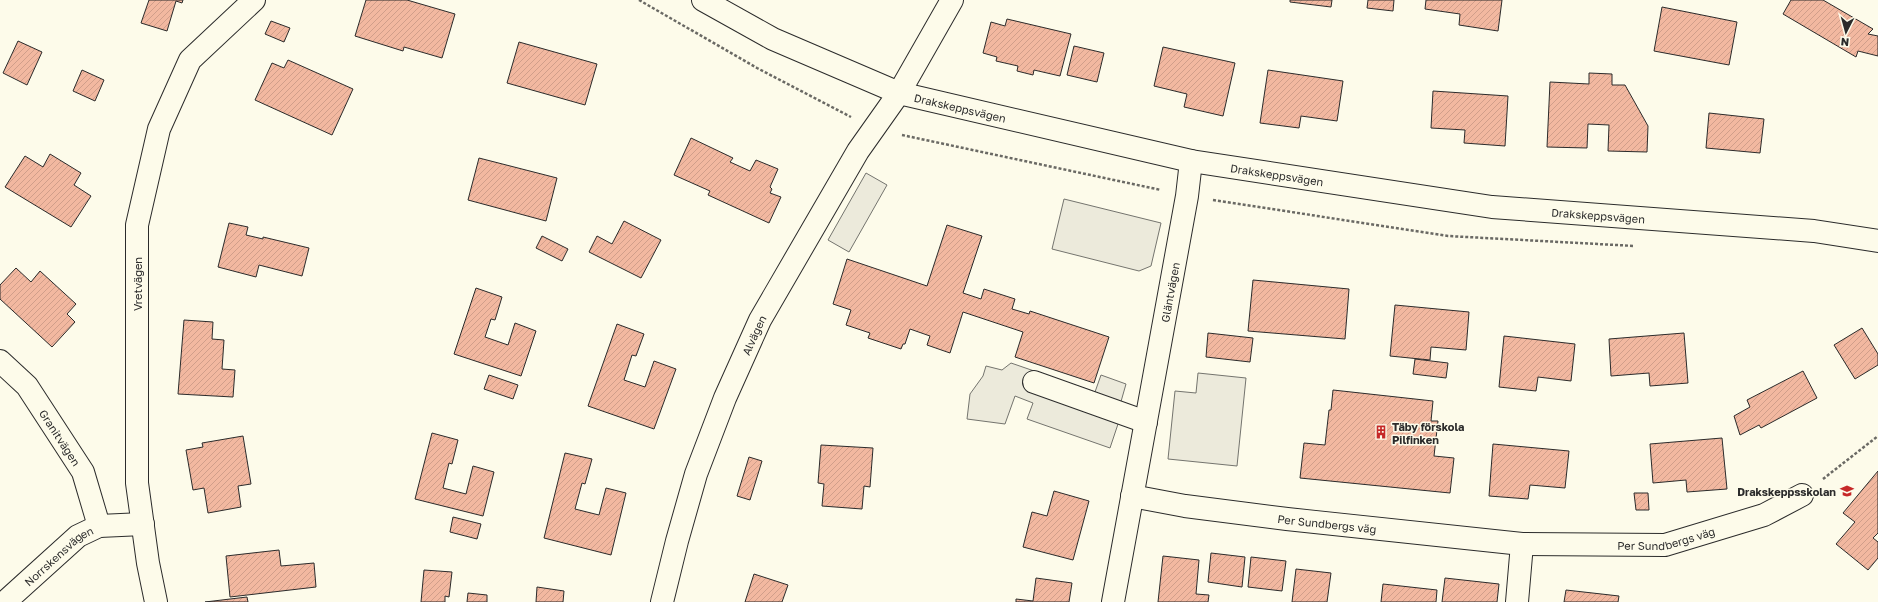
<svg xmlns="http://www.w3.org/2000/svg" width="1878" height="602" font-family="'Golos Text',sans-serif">
  <style>
    .parking { fill: #eceadb; stroke: #74746e }
    .building { fill: url(#building-hatch); stroke: #2b2b2b }
    .lines { fill: none; stroke-linecap: round; stroke-linejoin: round }
    .minor-casing { stroke: #2b2b2b; stroke-width: 24 }
    .tertiary-casing { stroke: #2b2b2b; stroke-width: 24 }
    .path { stroke: #6a6964; stroke-width: 2.5; stroke-dasharray: 3 2; stroke-linecap: butt }
    .minor { stroke: #fdfbea; stroke-width: 22 }
    .tertiary { stroke: #fdfbea; stroke-width: 22 }
    .labels { text-anchor: middle; dominant-baseline: central; stroke-width: 3; stroke-linejoin: round; paint-order: stroke }
    .street-label { font-size: 11px; fill: #2b2b2b; stroke: #fdfbea }
    .poi-label { font-size: 11px; font-weight: bold; fill: #2b2b2b; stroke: #fdfbea; text-anchor: start }
  </style>
  <defs>
    <pattern id="building-hatch" width="6" height="6" patternUnits="userSpaceOnUse"><rect width="6" height="6" fill="#f2b8a0"/><path d="M-1 1l2-2M0 6l6-6M5 7l2-2" fill="none" stroke="#d09e8a"/></pattern>
  </defs>
  <rect width="100%" height="100%" fill="#fdfbea"/>
  <g class="parking">
    <path d="M866 173 887 185 849 252 828 240Z"/>
    <path d="M1064 199 1161 223 1151 266 1139 271 1052 249Z"/>
    <path d="M1011 363 1095 392 1101 375 1126 384 1120 405 1122 412 1110 448 1027 419 1033 403 1015 396 1005 424 967 419 970 394 983 376 986 366 1002 370Z"/>
    <path d="M1198 373 1246 378 1237 466 1168 459 1175 391 1196 393Z"/>
  </g>
  <g class="building">
    <path d="M149 0H183L182 3 176 1 167 31 141 23Z"/>
    <path d="M366 0H407L455 14 442 58 404 47 403 51 355 36Z"/>
    <path d="M1290 0H1332L1331 7 1290 2Z"/>
    <path d="M1368 0H1394L1393 11 1367 8Z"/>
    <path d="M1426 0H1502L1498 31 1459 25 1460 14 1425 9Z"/>
    <path d="M1791 0H1823L1873 29 1868 34 1878 36V56L1858 51 1856 57 1783 14Z"/>
    <path d="M1662 7 1737 22 1729 65 1654 51Z"/>
    <path d="M1007 19 1071 34 1060 76 1034 70 1033 75 1017 71 1018 66 996 61 997 57 983 53 991 22 1005 26Z"/>
    <path d="M271 21 290 28 284 42 265 34Z"/>
    <path d="M18 41 42 52 27 85 3 73Z"/>
    <path d="M519 42 597 64 585 105 507 83Z"/>
    <path d="M1074 46 1104 53 1097 82 1067 75Z"/>
    <path d="M1163 47 1235 63 1223 116 1184 107 1187 94 1154 86Z"/>
    <path d="M288 60 353 89 332 135 255 100 272 63 284 68Z"/>
    <path d="M82 70 104 80 95 101 73 91Z"/>
    <path d="M1268 70 1343 81 1337 121 1301 116 1299 128 1260 123Z"/>
    <path d="M1589 73 1612 74V85H1625L1648 126 1647 152 1608 151 1609 125 1588 124 1587 148 1547 147 1550 82 1589 84Z"/>
    <path d="M1433 91 1508 96 1505 146 1464 143 1465 130 1431 128Z"/>
    <path d="M1709 113 1764 119 1760 153 1706 148Z"/>
    <path d="M691 138 733 158 730 162 750 171 756 160 778 169 770 187 772 189 770 193 781 197 769 223 708 195 710 191 674 175Z"/>
    <path d="M50 154 81 173 74 185 91 196 71 227 5 187 25 156 43 167Z"/>
    <path d="M479 158 557 178 546 221 468 200Z"/>
    <path d="M624 221 661 240 641 278 589 252 597 236 612 244Z"/>
    <path d="M229 223 248 227 246 235 263 239V237L309 248 302 276 259 265 256 277 218 267Z"/>
    <path d="M947 225 982 236 963 293 981 299 984 289 1015 299 1012 309 1029 314 1030 311 1109 337 1094 383 1015 357 1023 332 963 312 950 353 927 345 930 336 910 329 905 344H903L901 349 868 338 870 333 846 325 851 310 833 304 847 259 927 286Z"/>
    <path d="M542 236 568 249 562 261 536 248Z"/>
    <path d="M16 268 31 282 40 271 76 304 67 314 75 322 52 347 0 299V285Z"/>
    <path d="M1253 280 1349 289 1345 339 1248 331Z"/>
    <path d="M476 288 502 297 495 320 491 319 485 337 508 345 515 323 536 331 521 376 454 354Z"/>
    <path d="M1395 305 1469 312 1466 350 1431 347 1430 360 1390 356Z"/>
    <path d="M184 320 213 322 212 339 224 340 222 369 235 370 233 397 178 394Z"/>
    <path d="M617 324 644 334 636 356 632 355 624 380 645 387 654 361 676 369 654 429 588 406Z"/>
    <path d="M1862 328 1878 354V365L1855 379 1834 345Z"/>
    <path d="M1208 333 1253 338 1250 362 1206 357Z"/>
    <path d="M1684 333 1688 383 1650 386 1649 373 1611 376 1609 339Z"/>
    <path d="M1504 336 1575 344 1571 381 1538 377 1536 391 1499 387Z"/>
    <path d="M1415 359 1448 363 1446 378 1413 374Z"/>
    <path d="M1803 371 1817 398 1761 428 1759 425 1740 435 1734 416 1750 407 1747 400Z"/>
    <path d="M489 375 518 385 513 399 484 389Z"/>
    <path d="M1333 390 1433 401 1431 421H1438L1434 456 1454 458 1450 493 1300 478 1304 443 1325 445 1329 410H1331Z"/>
    <path d="M432 433 458 440 452 464 449 463 443 488 466 494 473 466 494 472 483 516 415 499Z"/>
    <path d="M243 436 251 484 238 486 241 507 208 513 204 488 193 490 186 450 203 447 202 443Z"/>
    <path d="M1722 438 1727 489 1687 492 1686 480 1653 483 1650 444Z"/>
    <path d="M1493 444 1569 451 1565 488 1530 485 1528 499 1489 496Z"/>
    <path d="M821 445 873 448 870 487 864 486 862 509 822 506 824 484 818 483Z"/>
    <path d="M565 453 592 459 585 484 582 483 575 509 599 515 606 488 626 493 611 555 544 538Z"/>
    <path d="M749 457 762 461 750 500 737 496Z"/>
    <path d="M1878 471V533L1873 538 1878 542V558L1868 570 1836 544 1855 522 1843 513Z"/>
    <path d="M1054 491 1089 501 1073 560 1023 547 1032 512 1047 516Z"/>
    <path d="M1634 493H1648L1649 510H1636Z"/>
    <path d="M453 517 481 524 477 539 450 532Z"/>
    <path d="M279 550 281 566 314 563 316 587 230 597 226 556Z"/>
    <path d="M1211 553 1245 557 1242 587 1208 582Z"/>
    <path d="M1163 556 1199 560 1196 594 1209 595 1208 602H1158Z"/>
    <path d="M1251 557 1286 561 1282 591 1248 587Z"/>
    <path d="M1296 569 1331 573 1327 602H1292Z"/>
    <path d="M424 570 452 572 449 597 445 596V602H421Z"/>
    <path d="M754 574 788 585 782 602H745Z"/>
    <path d="M1036 578 1072 583 1069 602H1016V599L1033 601Z"/>
    <path d="M1445 578 1499 584 1497 602H1442Z"/>
    <path d="M1383 584 1437 590 1436 602H1381Z"/>
    <path d="M537 587 564 591 563 602H536Z"/>
    <path d="M1566 590 1619 596 1618 602H1564Z"/>
    <path d="M468 593 487 595V602H467Z"/>
    <path d="M247 597 248 602H205Z"/>
  </g>
  <g class="lines">
    <g class="minor-casing">
      <g id="minor">
        <path id="s1" d="M0 361 27 386 83 472 99 526"/>
        <path d="M1034 382 1146 422"/>
        <path id="s2" d="M1132 496 1185 506 1287 519 1522 544 1665 545 1764 515 1802 495"/>
        <path id="s3" d="M5 602 78 536 99 526 143 524"/>
        <path d="M156 602 148 563 137 483V225L159 129 190 60 254 0"/>
        <path id="s4" d="M662 602 677 541 696 474 725 398 760 320 858 151 899 93 952 0"/>
        <path id="s5" d="M1113 602 1187 196 1191 161"/>
        <path d="M1517 602 1522 544"/>
      </g>
    </g>
    <g class="tertiary-casing">
      <g id="tertiary">
        <path id="s6" d="M703 0 773 39 899 93 1191 161 1492 207 1814 231 1878 241"/>
      </g>
    </g>
    <g class="path">
      <path d="M639 0 757 68 851 117"/>
      <path d="M902 135 1161 190"/>
      <path d="M1213 200 1448 236 1635 246"/>
      <path d="M1823 479 1878 436"/>
    </g>
    <use href="#minor" class="minor"/>
    <use href="#tertiary" class="tertiary"/>
  </g>
  <defs>
    <g id="building-bare" transform="scale(1.08)"><path d="M-4-6H4V6H1V3H-1V6H-4ZM-2.5-4.3h1.7v1.8h-1.7ZM.8-4.3h1.7v1.8H.8ZM-2.5-1h1.7V.8h-1.7ZM.8-1h1.7V.8H.8Z" fill="#c62828" stroke="#fdfbea" stroke-width="2.5" paint-order="stroke"/></g>
    <g id="school-bare" transform="scale(1.08)"><path d="M0-5L7-2L0 1L-7-2ZM-4 1L0 2.5L4 1V4Q0 6-4 4Z" fill="#c62828" stroke="#fdfbea" stroke-width="2.5" paint-order="stroke"/></g>
  </defs>
  <g fill-rule="evenodd">
    <use href="#building-bare" x="1381" y="432"/>
    <use href="#school-bare" x="1847" y="491"/>
  </g>
  <g class="labels">
    <g class="street-label">
      <text stroke="none"><textPath href="#s6" startOffset="280">Drakskeppsvägen</textPath></text>
      <text stroke="none"><textPath href="#s6" startOffset="604">Drakskeppsvägen</textPath></text>
      <text stroke="none"><textPath href="#s6" startOffset="928">Drakskeppsvägen</textPath></text>
      <text transform="translate(137 284) rotate(-90)">Vretvägen</text>
      <text stroke="none"><textPath href="#s5" startOffset="315">Gläntvägen</textPath></text>
      <text stroke="none"><textPath href="#s4" startOffset="283">Alvägen</textPath></text>
      <text stroke="none"><textPath href="#s1" startOffset="98">Granitvägen</textPath></text>
      <text stroke="none"><textPath href="#s2" startOffset="197">Per Sundbergs väg</textPath></text>
      <text stroke="none"><textPath href="#s2" startOffset="538">Per Sundbergs väg</textPath></text>
      <text stroke="none"><textPath href="#s3" startOffset="71">Norrskensvägen</textPath></text>
    </g>
    <g class="poi-label">
      <text x="1392" y="426">Täby förskola<tspan x="1392" dy="13">Pilfinken</tspan></text>
      <text x="1836" y="491" text-anchor="end">Drakskeppsskolan</text>
    </g>
  </g>
  <g transform="translate(1846 32) rotate(186)" stroke="#fdfbea" stroke-width="3" paint-order="stroke">
  <path d="M0-3L7 15L0 10L-7 15Z" fill="#2b2b2b"/>
  <text y="-6" font-size="11" font-weight="bold" text-anchor="middle" fill="#2b2b2b">N</text>
  </g>
</svg>
